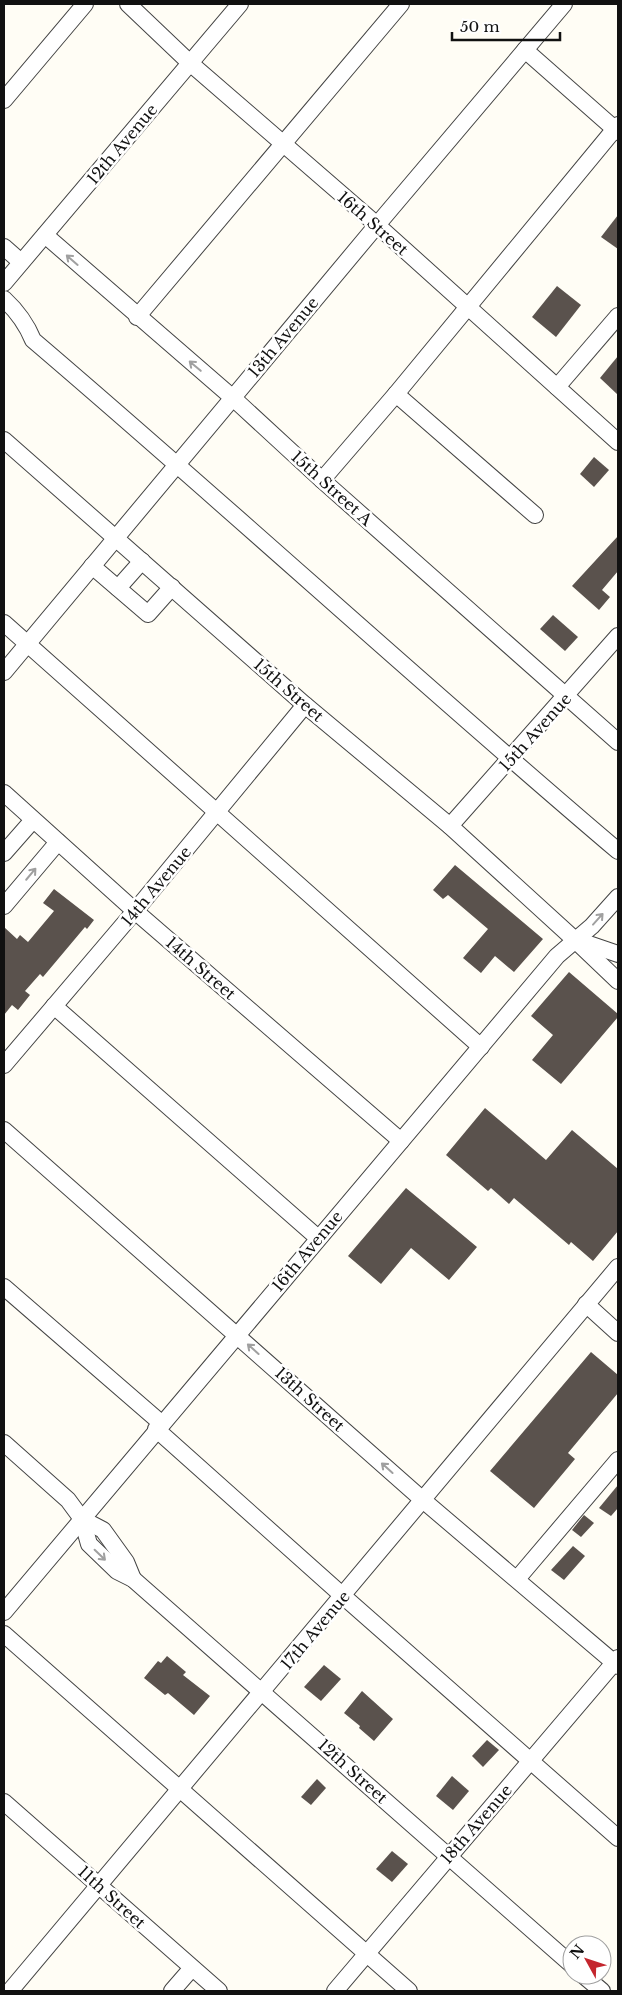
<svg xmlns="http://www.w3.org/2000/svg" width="622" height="1995" font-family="'Libre Baskerville',serif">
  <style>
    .building { fill: #5a524d }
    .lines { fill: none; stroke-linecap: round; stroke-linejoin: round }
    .minor-casing { stroke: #444; stroke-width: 18 }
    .minor { stroke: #fff; stroke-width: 16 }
    .oneway { stroke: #a0a0a0 }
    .labels { text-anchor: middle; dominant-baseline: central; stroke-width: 5; stroke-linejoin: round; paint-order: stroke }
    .street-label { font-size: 16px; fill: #111; stroke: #fff }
  </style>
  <rect width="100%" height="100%" fill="#fffdf5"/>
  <g class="building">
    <path d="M618 215V249L601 237Z"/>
    <path d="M557 286 581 305 556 337 532 317Z"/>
    <path d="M618 356V395L600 378Z"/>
    <path d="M594 457 609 470 594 487 580 474Z"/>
    <path d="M618 536V571L602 590 610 597 599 610 572 586Z"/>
    <path d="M553 615 578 637 565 651 540 629Z"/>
    <path d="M455 865 543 939 514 972 495 956 481 973 463 958 488 929 448 895 443 899 433 890Z"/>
    <path d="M54 889 94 920 87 929 85 927 43 977 40 974 25 991 30 995 18 1010 12 1005 4 1015V927L17 939 20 935 28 942 54 911 43 903Z"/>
    <path d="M569 972 618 1014V1017L561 1084 532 1060 553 1035 531 1016Z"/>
    <path d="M485 1108 546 1160 572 1130 618 1169V1231L593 1261 571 1242 569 1245 514 1198 509 1204 491 1188 488 1191 446 1155Z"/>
    <path d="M406 1188 477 1247 449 1280 411 1248 381 1284 348 1256Z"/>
    <path d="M591 1352 618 1375V1393L568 1453 575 1459 534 1508 490 1471Z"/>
    <path d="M618 1485V1508L611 1516 599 1508Z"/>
    <path d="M584 1515 594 1523 581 1537 572 1530Z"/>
    <path d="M573 1546 585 1556 564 1580 551 1570Z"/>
    <path d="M167 1656 186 1672 183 1675 210 1696 194 1715 168 1693 165 1695 144 1678 158 1661 161 1663Z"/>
    <path d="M324 1665 341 1679 321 1701 304 1687Z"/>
    <path d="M362 1691 393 1719 374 1741 359 1728 360 1726 344 1713Z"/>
    <path d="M487 1740 499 1750 483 1767 472 1756Z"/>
    <path d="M452 1776 469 1791 453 1810 436 1796Z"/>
    <path d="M317 1779 326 1788 311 1805 301 1797Z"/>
    <path d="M392 1851 408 1864 392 1882 376 1869Z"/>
  </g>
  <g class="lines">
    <g class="minor-casing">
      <g id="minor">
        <path d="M128 4 190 63 377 225 618 442"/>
        <path d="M525 50 618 132"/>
        <path d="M4 100 85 4"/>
        <path d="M45 235 233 398 322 480 618 742"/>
        <path d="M4 247 21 262"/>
        <path d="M4 283 240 4"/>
        <path d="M4 299C17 311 26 323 33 340 230 508 421 684 618 851"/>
        <path d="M137 317 401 4"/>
        <path d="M557 387 618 316"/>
        <path d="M396 394 535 515"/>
        <path d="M4 440 305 705 450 826 575 940 618 981"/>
        <path d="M322 480 396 394 618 125"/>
        <path d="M92 566 148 614 172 587"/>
        <path d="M118 588 142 561"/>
        <path d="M4 623 481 1047"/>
        <path d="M4 672 377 225 564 4"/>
        <path d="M4 793 135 911 401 1141"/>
        <path d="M450 826 618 636"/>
        <path d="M4 853 33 820"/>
        <path d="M4 906 58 842"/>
        <path d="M580 941 618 954"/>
        <path d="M54 1006 318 1238"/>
        <path d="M4 1065 135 911 305 705"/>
        <path d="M4 1130 424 1501 618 1666"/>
        <path d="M4 1287 161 1423"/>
        <path d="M586 1304 618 1333"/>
        <path d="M156 1429 343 1596 618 1838"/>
        <path d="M4 1443 68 1500 82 1519 89 1544 117 1571 133 1579 572 1965"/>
        <path d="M82 1519 103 1530 126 1562 133 1579"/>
        <path d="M517 1579 618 1460"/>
        <path d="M4 1612 557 956 592 926 618 897"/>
        <path d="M4 1634 409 1991"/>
        <path d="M4 1802 219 1991"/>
        <path d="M583 1975 602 1991"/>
        <path d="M10 1991 618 1267"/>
        <path d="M172 1991 192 1968"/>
        <path d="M335 1991 618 1658"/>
      </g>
    </g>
    <use href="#minor" class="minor"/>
  </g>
  <defs><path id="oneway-shaft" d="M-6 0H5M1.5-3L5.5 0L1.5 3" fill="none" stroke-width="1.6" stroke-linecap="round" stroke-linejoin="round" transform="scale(1.25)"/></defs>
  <g class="oneway">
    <use href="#oneway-shaft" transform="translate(72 260) rotate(-139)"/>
    <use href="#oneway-shaft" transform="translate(195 366) rotate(-140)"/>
    <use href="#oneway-shaft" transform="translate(31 874) rotate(-50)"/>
    <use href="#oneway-shaft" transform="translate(598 919) rotate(-48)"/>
    <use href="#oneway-shaft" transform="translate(253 1349) rotate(-138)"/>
    <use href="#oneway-shaft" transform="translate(387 1468) rotate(-138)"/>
    <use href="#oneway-shaft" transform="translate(100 1555) rotate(44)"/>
  </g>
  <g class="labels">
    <g class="street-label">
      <text transform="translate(122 144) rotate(-50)">12th Avenue</text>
      <text transform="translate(373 223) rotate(41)">16th Street</text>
      <text transform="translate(283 337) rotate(-50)">13th Avenue</text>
      <text transform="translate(332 488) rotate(42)">15th Street A</text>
      <text transform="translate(289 690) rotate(41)">15th Street</text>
      <text transform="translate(535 732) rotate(-48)">15th Avenue</text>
      <text transform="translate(156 886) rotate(-50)">14th Avenue</text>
      <text transform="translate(201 968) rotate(41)">14th Street</text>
      <text transform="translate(307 1251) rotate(-50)">16th Avenue</text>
      <text transform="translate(310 1399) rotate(42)">13th Street</text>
      <text transform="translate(315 1630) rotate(-50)">17th Avenue</text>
      <text transform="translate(353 1771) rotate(42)">12th Street</text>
      <text transform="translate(476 1824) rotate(-49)">18th Avenue</text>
      <text transform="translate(112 1897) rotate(42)">11th Street</text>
    </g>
  </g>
  <rect width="622" height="1995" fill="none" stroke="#111111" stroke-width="10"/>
  <g transform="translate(587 1960) rotate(310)"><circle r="24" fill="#ffffff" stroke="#a0a0a0"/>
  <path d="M0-4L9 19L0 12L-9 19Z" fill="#c4262e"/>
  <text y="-8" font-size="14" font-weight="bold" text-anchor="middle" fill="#111111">N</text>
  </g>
  <path d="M452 32v8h108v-8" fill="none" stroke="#111111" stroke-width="2.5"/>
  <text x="460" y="32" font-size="15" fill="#111111" stroke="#ffffff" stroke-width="4" paint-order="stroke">50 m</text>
</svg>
